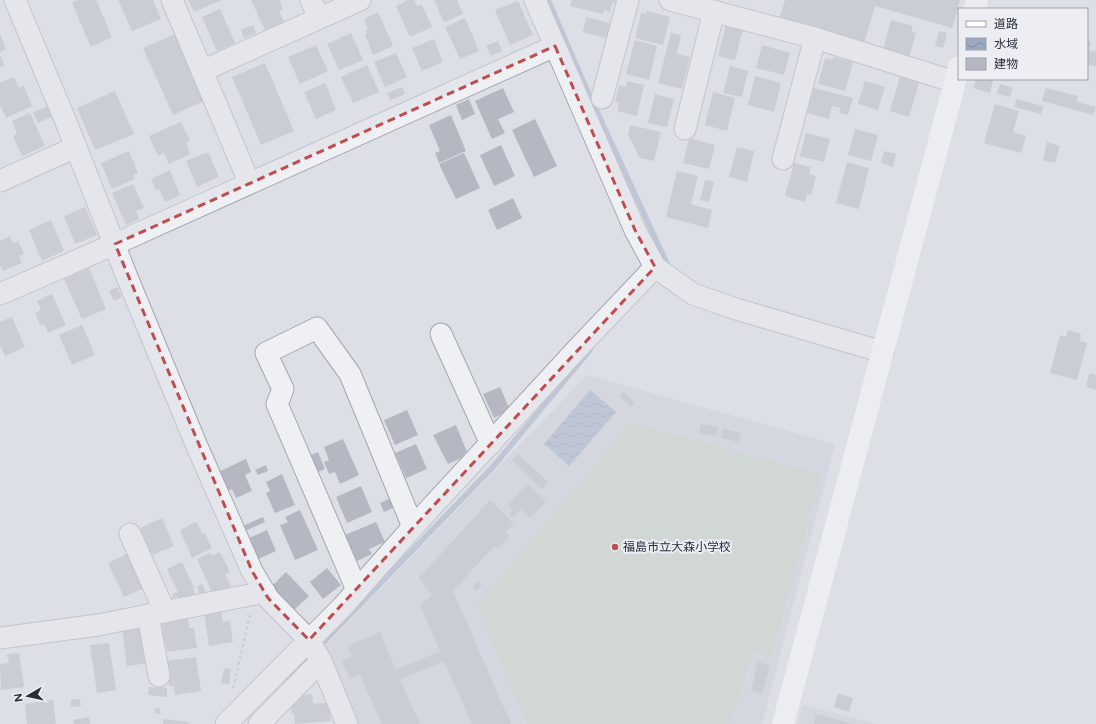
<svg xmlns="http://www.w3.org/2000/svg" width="1096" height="724" font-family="Figtree,'Noto Sans JP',sans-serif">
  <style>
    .built { fill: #cbced7 }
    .pitch { fill: #c1cfbf }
    .water { fill: url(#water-waves) }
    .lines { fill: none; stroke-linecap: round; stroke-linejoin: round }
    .stream { stroke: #9ba9c3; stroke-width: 5.5 }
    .building { fill: #b5b8c2 }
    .street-casing { stroke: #a3a6af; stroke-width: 23 }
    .path { stroke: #bbbdc4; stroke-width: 2.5; stroke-dasharray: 3 3; stroke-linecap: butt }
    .street { stroke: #eff0f4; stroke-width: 21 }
    .secondary { stroke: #fff; stroke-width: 22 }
    .marked { fill: none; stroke: #c14c4f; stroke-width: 3; stroke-dasharray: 8 5; stroke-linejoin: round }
    .poi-dot { fill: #c14c4f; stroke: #eceef3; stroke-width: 1.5 }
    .labels { text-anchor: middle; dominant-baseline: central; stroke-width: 4; stroke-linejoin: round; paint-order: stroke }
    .poi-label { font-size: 12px; fill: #282d3b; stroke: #eceef3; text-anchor: start }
  </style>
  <defs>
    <pattern id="water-waves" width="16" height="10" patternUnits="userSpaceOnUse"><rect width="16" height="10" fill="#9ba9c3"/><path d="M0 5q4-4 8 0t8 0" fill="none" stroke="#7e8aa0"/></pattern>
  </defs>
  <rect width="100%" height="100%" fill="#dddfe6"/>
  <g class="built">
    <path d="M587 375 835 444 762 724H352L323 649Z"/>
    <path d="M803 705 877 724H798Z"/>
  </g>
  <path class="pitch" d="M631 423 821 474 771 657 753 652 730 724H527L476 605Z"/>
  <path class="water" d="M590 390 616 412 569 466 544 444Z"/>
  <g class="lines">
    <g class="stream">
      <path d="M548 0 588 92 668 266 666 268"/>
      <path d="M318 648 492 468 590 350"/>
      <path d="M289 679 312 654"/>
    </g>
  </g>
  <g class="building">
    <path d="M78 0H96L112 37 91 47 72 3Z"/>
    <path d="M118 0H153L161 19 132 31Z"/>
    <path d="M188 0H222L194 12Z"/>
    <path d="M251 0H279L283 10 279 11 284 22 265 30Z"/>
    <path d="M408 0H414L417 6 422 5 432 27 410 37 396 6Z"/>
    <path d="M434 0H457L463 14 444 22Z"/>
    <path d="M572 0H618L617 3 613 2 610 12 604 10 603 14 570 6Z"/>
    <path d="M785 0H960L952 28 875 6 864 44 779 20Z"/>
    <path d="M518 1 533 35 510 45 495 10Z"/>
    <path d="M220 9 235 43 217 51 202 17Z"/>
    <path d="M647 11 670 17 663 45 635 38 641 13 646 14Z"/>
    <path d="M378 12 393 46 373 55 365 35 367 34 365 30 368 29 364 19Z"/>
    <path d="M586 17 613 24 609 39 583 32Z"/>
    <path d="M465 18 479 51 460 59 445 27Z"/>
    <path d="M891 20 913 26 911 32 916 33 909 57 883 50Z"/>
    <path d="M253 25 256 33 244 38 241 30Z"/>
    <path d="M726 25 743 29 735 60 718 56Z"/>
    <path d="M939 31 947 33 943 48 935 46Z"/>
    <path d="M177 33 206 100 173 115 143 48Z"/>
    <path d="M351 33 363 60 339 70 327 44Z"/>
    <path d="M671 33 681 35 677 54 690 57 682 89 658 83Z"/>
    <path d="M0 34 6 49 0 52Z"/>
    <path d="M434 39 443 62 422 71 412 48Z"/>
    <path d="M635 40 657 46 649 80 626 74Z"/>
    <path d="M498 41 502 51 491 56 486 46Z"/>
    <path d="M1087 41 1091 42 1089 50 1096 52V67L1087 64Z"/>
    <path d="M316 45 328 71 300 84 288 57Z"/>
    <path d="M762 45 790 53 784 75 756 68Z"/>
    <path d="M396 53 407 77 385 87 374 62Z"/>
    <path d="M0 55 4 65 0 67Z"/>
    <path d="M833 57 853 62 845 91 818 84 825 58 832 60Z"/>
    <path d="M265 63 294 131 261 145 232 77Z"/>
    <path d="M367 65 379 92 353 103 341 77Z"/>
    <path d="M730 66 748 71 742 97 723 93Z"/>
    <path d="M901 74 920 80 909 117 890 111Z"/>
    <path d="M755 76 781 83 774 112 748 105Z"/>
    <path d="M14 77 19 88 24 86 32 106 6 118 0 105V83Z"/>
    <path d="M976 79H993L990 93 973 88Z"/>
    <path d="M627 81 644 85 637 116 617 111 619 103 615 102 619 85 625 87Z"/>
    <path d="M865 81 885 87 878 110 858 104Z"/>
    <path d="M325 83 336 110 316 119 304 92Z"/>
    <path d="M1000 84 1013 88 1010 97 997 94Z"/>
    <path d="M402 87 405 94 390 100 387 93Z"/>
    <path d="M503 88 514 112 498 119 505 133 492 139 475 101Z"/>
    <path d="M814 88 853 98 848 115 839 113 840 108 832 106 829 119 807 113Z"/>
    <path d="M1046 88 1078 96 1077 102 1096 107 1093 115 1042 101Z"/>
    <path d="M115 91 134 134 95 150 77 108Z"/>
    <path d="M713 92 735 98 727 131 705 125Z"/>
    <path d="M655 94 674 99 667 127 648 123Z"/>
    <path d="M469 99 475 114 462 120 456 105Z"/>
    <path d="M1016 99 1043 106 1041 114 1014 107Z"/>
    <path d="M995 104 1019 111 1013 132 1026 136 1021 153 984 143Z"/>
    <path d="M49 106 53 116 38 123 33 112Z"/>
    <path d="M30 113 45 146 22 156 13 136 17 134 12 121Z"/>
    <path d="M451 115 466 151 439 163 435 153 440 151 429 125Z"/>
    <path d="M535 119 557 166 534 177 512 130Z"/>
    <path d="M181 122 190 141 186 143 190 154 169 164 164 153 158 156 149 136Z"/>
    <path d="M630 125 661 132 654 161 640 158 628 135Z"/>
    <path d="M855 129 878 135 871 161 848 155Z"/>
    <path d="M806 133 830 139 824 162 800 156Z"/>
    <path d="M689 138 715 145 709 169 683 163Z"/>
    <path d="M1047 142 1060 146 1055 163 1043 160Z"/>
    <path d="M501 145 515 176 494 186 480 155Z"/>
    <path d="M737 147 754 151 747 182 729 177Z"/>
    <path d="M129 151 138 173 133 175 135 179 112 189 101 163Z"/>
    <path d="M884 151 896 154 893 167 881 163Z"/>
    <path d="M208 152 219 177 197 187 186 161Z"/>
    <path d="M464 153 480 188 456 199 439 164Z"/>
    <path d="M847 162 869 168 859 209 836 203Z"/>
    <path d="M794 163 811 167 809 174 816 176 811 195 807 194 805 202 785 196Z"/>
    <path d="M170 170 180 195 165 202 159 189 156 191 151 179Z"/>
    <path d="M677 171 698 176 691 204 712 210 708 228 666 217Z"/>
    <path d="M705 180 714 182 709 202 700 200Z"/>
    <path d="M133 184 144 208 136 211 139 219 126 225 112 193Z"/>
    <path d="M513 198 522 218 497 230 488 210Z"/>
    <path d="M85 207 97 235 75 244 64 216Z"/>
    <path d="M51 220 64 251 42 261 29 230Z"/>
    <path d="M10 236 13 243 18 241 24 254 19 256 22 263 3 271 0 265V241Z"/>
    <path d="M89 268 106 309 82 319 64 279Z"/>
    <path d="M117 287 122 297 114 301 109 291Z"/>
    <path d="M52 294 66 325 48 333 44 324 40 325 35 313 41 310 37 301Z"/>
    <path d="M12 317 25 347 5 356 0 345V322Z"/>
    <path d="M82 325 95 355 72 365 59 335Z"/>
    <path d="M1068 330 1081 334 1080 341 1087 343 1077 380 1050 373 1060 335 1066 337Z"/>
    <path d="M1089 373 1096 375V390L1086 387Z"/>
    <path d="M500 387 510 410 494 418 483 394Z"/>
    <path d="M623 392 635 403 631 407 619 396Z"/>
    <path d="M407 410 418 435 395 445 384 420Z"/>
    <path d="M701 424 718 427 716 436 699 433Z"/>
    <path d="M456 425 467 452 463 454 464 457 448 464 433 435Z"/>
    <path d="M723 429 741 433 739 442 721 438Z"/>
    <path d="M343 439 359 475 340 484 335 472 329 474 324 462 329 460 324 447Z"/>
    <path d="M416 444 427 469 406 478 395 453Z"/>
    <path d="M318 452 325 469 318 472 311 455Z"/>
    <path d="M518 454 548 482 542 489 512 461Z"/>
    <path d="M246 459 251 472 245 475 252 491 236 498 232 489 227 491 218 472Z"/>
    <path d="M266 465 268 471 258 475 255 470Z"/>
    <path d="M282 474 295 505 275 513 266 493 270 491 266 482Z"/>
    <path d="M527 484 546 501 530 518 521 509 513 518 509 514 513 510 508 505Z"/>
    <path d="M361 486 372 512 347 523 336 497Z"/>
    <path d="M391 498 395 507 384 512 380 503Z"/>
    <path d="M490 500 514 523 505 533 509 536 498 549 494 546 453 591 511 724H472L444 661 400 680 420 724H382L360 675 350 679 342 661 352 656 348 646 380 632 396 670 440 651 420 605 432 595 419 578Z"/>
    <path d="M300 510 318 550 295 560 280 525 288 522 285 517Z"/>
    <path d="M263 517 265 522 245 531 243 526Z"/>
    <path d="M162 518 174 546 152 555 140 528Z"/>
    <path d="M196 522 203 535 205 533 212 548 192 558 180 530Z"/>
    <path d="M376 522 385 542 369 549 372 554 357 561 345 535Z"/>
    <path d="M267 530 276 551 258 559 249 538Z"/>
    <path d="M220 552 230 572 225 574 231 586 213 595 197 559 210 553 212 556Z"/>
    <path d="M129 553 145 588 124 597 108 563Z"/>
    <path d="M182 562 194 588 193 589 195 594 180 602 177 596 174 598 172 594 178 592 167 569Z"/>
    <path d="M327 568 341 585 323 599 310 582Z"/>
    <path d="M286 572 309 596 293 611 271 587Z"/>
    <path d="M478 581 482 584 477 591 473 587Z"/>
    <path d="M202 584 207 595 201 597 197 587Z"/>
    <path d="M221 610 223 622 230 621 233 642 209 646 204 612Z"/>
    <path d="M188 617 189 628H194L197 648 167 652 166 644 162 645 160 631H163L161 621Z"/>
    <path d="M143 624 149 663 127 666 122 627Z"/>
    <path d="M109 643 116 690 97 693 90 645Z"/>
    <path d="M19 653 24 687 1 690 0 664 9 663 7 654Z"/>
    <path d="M196 657 201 691 175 695 174 686H169L166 661Z"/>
    <path d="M758 662 770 665 762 693 751 690Z"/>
    <path d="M224 668 231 669 229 684 221 683Z"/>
    <path d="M149 687 167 688V697L148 695Z"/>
    <path d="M838 693 853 698 849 712 834 707Z"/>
    <path d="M312 694 313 704 330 702 331 721 295 724 294 713 292 714 291 705H293L292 696Z"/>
    <path d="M80 699 81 706 71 707V700Z"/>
    <path d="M53 700 56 724H27L25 704Z"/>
    <path d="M155 708 160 709V714L155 713Z"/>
    <path d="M816 714 853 724H814Z"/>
    <path d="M89 717 90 724H74L73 720Z"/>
    <path d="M164 719 189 722V724H163Z"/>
  </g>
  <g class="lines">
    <g class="street-casing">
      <g id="street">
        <path d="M15 0 66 122 127 277 196 444 252 571 268 598 309 640 321 661 347 724"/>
        <path d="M172 0 249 182"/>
        <path d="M311 0 319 18"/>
        <path d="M535 0 635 230 655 267 693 294 736 309 883 352"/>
        <path d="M670 0 815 38 955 82"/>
        <path d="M202 71 360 0"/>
        <path d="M602 98 628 0"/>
        <path d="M685 129 714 11"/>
        <path d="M783 159 815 38"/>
        <path d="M0 181 76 147"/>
        <path d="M0 294 115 244 555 46"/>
        <path d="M441 334 491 444"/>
        <path d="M130 534 165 612"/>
        <path d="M357 590 277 404 283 389 266 353 317 328 350 374 413 527"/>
        <path d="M148 615 159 676"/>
        <path d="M0 638 98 625 265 592"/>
        <path d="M226 724 343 606 413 527 577 349 655 267"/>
        <path d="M259 724 321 661"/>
      </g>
    </g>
    <path class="path" d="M233 688 250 615"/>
    <use href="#street" class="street"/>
    <g class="secondary">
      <path d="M975 9 977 0"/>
      <path d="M783 724 959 67"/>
    </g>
  </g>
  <path d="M0 0H1096V724H0ZM555 46 635 230 655 267 309 640 268 598 252 571 115 244Z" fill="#dddfe6" fill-opacity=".55" fill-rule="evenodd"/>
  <path class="marked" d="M555 46 635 230 655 267 309 640 268 598 252 571 115 244Z"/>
  <circle class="poi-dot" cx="615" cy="547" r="4"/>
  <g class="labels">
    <g class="poi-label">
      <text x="623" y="547">福島市立大森小学校</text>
    </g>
  </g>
  <rect x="958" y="8" width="130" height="72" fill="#eceef3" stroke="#9ea1a9"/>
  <rect x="966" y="21" width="20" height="6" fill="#ffffff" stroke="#9ea1a9"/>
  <text x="994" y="28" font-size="12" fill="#282d3b">道路</text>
  <rect x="966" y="38" width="20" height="12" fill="url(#water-waves)" stroke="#9ea1a9"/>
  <text x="994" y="48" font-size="12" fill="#282d3b">水域</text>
  <rect x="966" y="58" width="20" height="12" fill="#b5b8c2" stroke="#9ea1a9"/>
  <text x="994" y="68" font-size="12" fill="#282d3b">建物</text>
  <g transform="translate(28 696) rotate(261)" stroke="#eceef3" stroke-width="3" paint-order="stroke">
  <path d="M0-3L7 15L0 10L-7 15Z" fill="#282d3b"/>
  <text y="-6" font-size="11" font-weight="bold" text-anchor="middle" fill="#282d3b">N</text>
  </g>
</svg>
